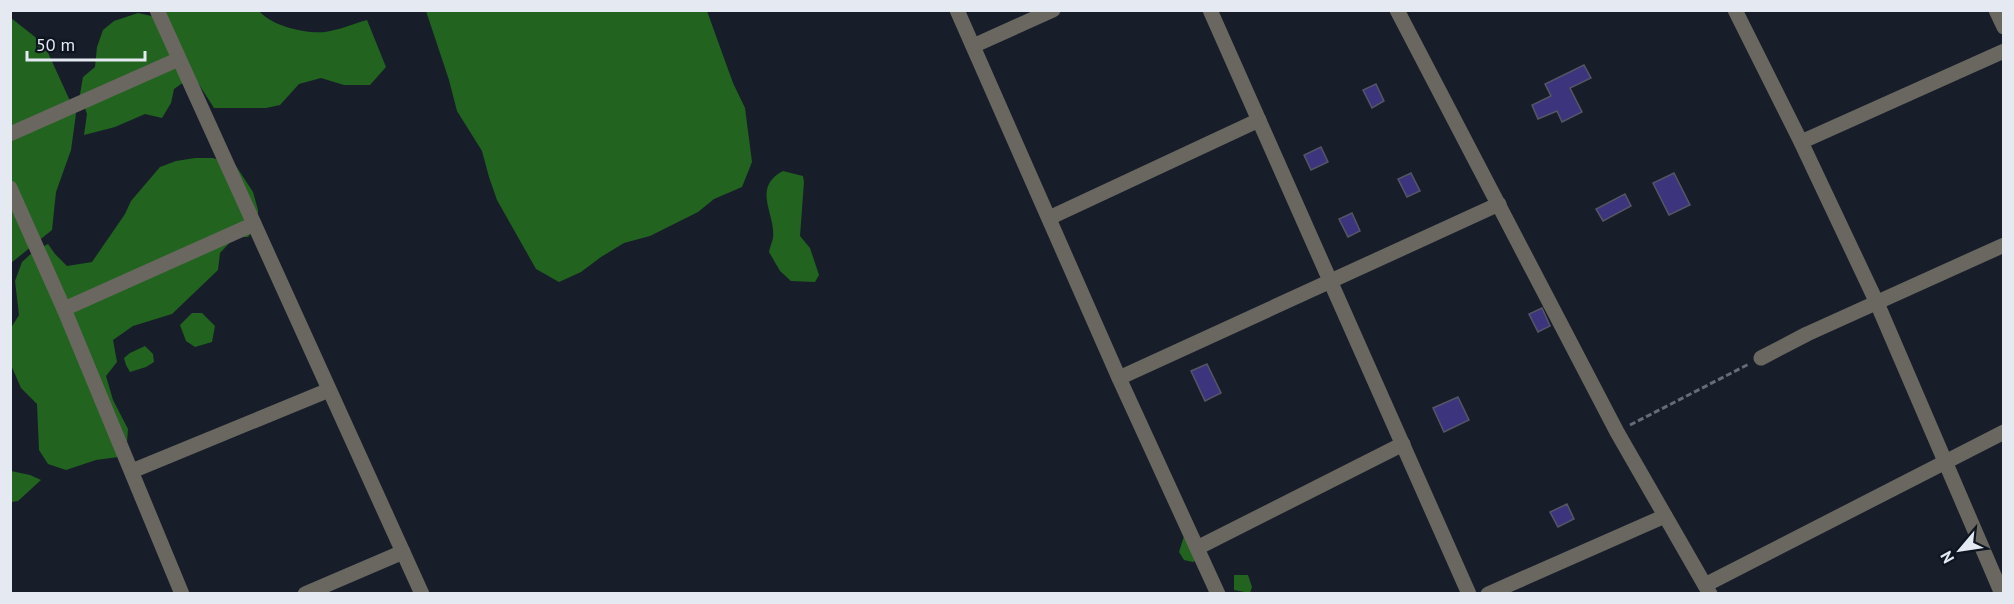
<svg xmlns="http://www.w3.org/2000/svg" width="2014" height="604" font-family="'PT Sans',sans-serif">
  <style>
    .forest { fill: #22631f }
    .building { fill: #3c357e; stroke: #555565; stroke-width: 1.5 }
    .lines { fill: none; stroke-linecap: round; stroke-linejoin: round }
    .path { stroke: #666c77; stroke-width: 3; stroke-dasharray: 6 3; stroke-linecap: butt }
    .minor { stroke: #696760; stroke-width: 15 }
  </style>
  <rect width="100%" height="100%" fill="#171e2a"/>
  <g class="forest">
    <path d="M164 11H259C272 26 305 34 325 32 339 30 353 24 367 20L386 67 370 85H344L321 78 299 84 280 105 266 108H214L198 83 184 82 174 89 171 103 162 118 145 114 115 127 84 135 87 114 80 94 83 77 95 67 97 47 103 30 114 21 138 13 156 17Z"/>
    <path d="M426 11H707L733 83 745 108 752 162 742 187 714 199 698 212 650 236 624 243 601 257 581 272 559 282 536 269 497 200 489 177 482 151 457 111 449 80Z"/>
    <path d="M11 18 44 44 76 114 71 150 56 192 52 230 11 263Z"/>
    <path d="M195 158H213L236 166 253 192 258 210V225L248 237H235L220 253 218 270 172 314 133 326 113 340 117 362 106 376 113 400 128 429 126 456 96 460 66 470 48 464 39 450 37 404 21 388 11 365V328L19 315 15 281 22 262 33 252 48 244 55 254 67 266 92 262 125 214 131 201 160 167 176 161Z"/>
    <path d="M783 171 803 176 804 182 800 236 810 248 819 275 815 282 791 281 780 271 769 252C770 247 772 242 773 238 776 214 751 188 783 171Z"/>
    <path d="M192 313H202L215 326 212 342 195 347 186 341 180 325Z"/>
    <path d="M145 346 153 354 154 362 146 367 130 372 126 365 124 358 130 353Z"/>
    <path d="M11 471 30 475 41 480 18 501 11 502Z"/>
    <path d="M1184 536 1201 558 1193 562 1184 560 1179 552Z"/>
    <path d="M1234 575H1248L1252 587 1250 593 1234 590Z"/>
  </g>
  <g class="building">
    <path d="M1584 65 1591 78 1570 88 1582 112 1562 122 1557 111 1538 119 1532 105 1551 96 1545 84Z"/>
    <path d="M1376 84 1384 101 1372 108 1363 90Z"/>
    <path d="M1321 147 1328 162 1311 170 1304 155Z"/>
    <path d="M1411 173 1420 191 1407 197 1398 179Z"/>
    <path d="M1674 173 1690 205 1669 215 1653 183Z"/>
    <path d="M1625 194 1631 206 1603 221 1596 209Z"/>
    <path d="M1352 213 1360 231 1348 237 1339 219Z"/>
    <path d="M1542 308 1550 326 1538 332 1529 314Z"/>
    <path d="M1207 364 1221 393 1205 401 1191 371Z"/>
    <path d="M1458 397 1469 420 1444 432 1433 408Z"/>
    <path d="M1567 504 1574 519 1558 527 1550 512Z"/>
  </g>
  <g class="lines">
    <path class="path" d="M1630 425 1749 364"/>
    <g class="minor">
      <path d="M157 10 422 594"/>
      <path d="M957 10 1119 378 1218 594"/>
      <path d="M1210 10 1469 594"/>
      <path d="M1397 10 1617 432 1710 594"/>
      <path d="M1735 10 1801 142 1877 303 2002 594"/>
      <path d="M1996 10 2004 27"/>
      <path d="M973 46 1053 10"/>
      <path d="M10 134 179 59"/>
      <path d="M1801 142 2004 51"/>
      <path d="M10 188 64 309 182 594"/>
      <path d="M1049 218 1259 120"/>
      <path d="M64 309 254 224"/>
      <path d="M1761 358 1807 334 2004 245"/>
      <path d="M1119 378 1499 204"/>
      <path d="M132 471 329 390"/>
      <path d="M1197 548 1403 444"/>
      <path d="M1705 585 2004 432"/>
      <path d="M305 594 403 552"/>
      <path d="M1488 594 1665 516"/>
    </g>
  </g>
  <rect width="2014" height="604" fill="none" stroke="#e4e9f2" stroke-width="24"/>
  <g transform="translate(1960 550) rotate(241)" stroke="#0e1520" stroke-width="4.5" paint-order="stroke">
  <path d="M0-4.5L10 22L0 15L-10 22Z" fill="#e4e9f2"/>
  <text y="-9" font-size="16" font-weight="bold" text-anchor="middle" fill="#e4e9f2">N</text>
  </g>
  <path d="M27 51v9h118v-9" fill="none" stroke="#e4e9f2" stroke-width="3"/>
  <text x="36" y="51" font-size="18" fill="#e4e9f2" stroke="#0e1520" stroke-width="4.5" paint-order="stroke">50 m</text>
</svg>
